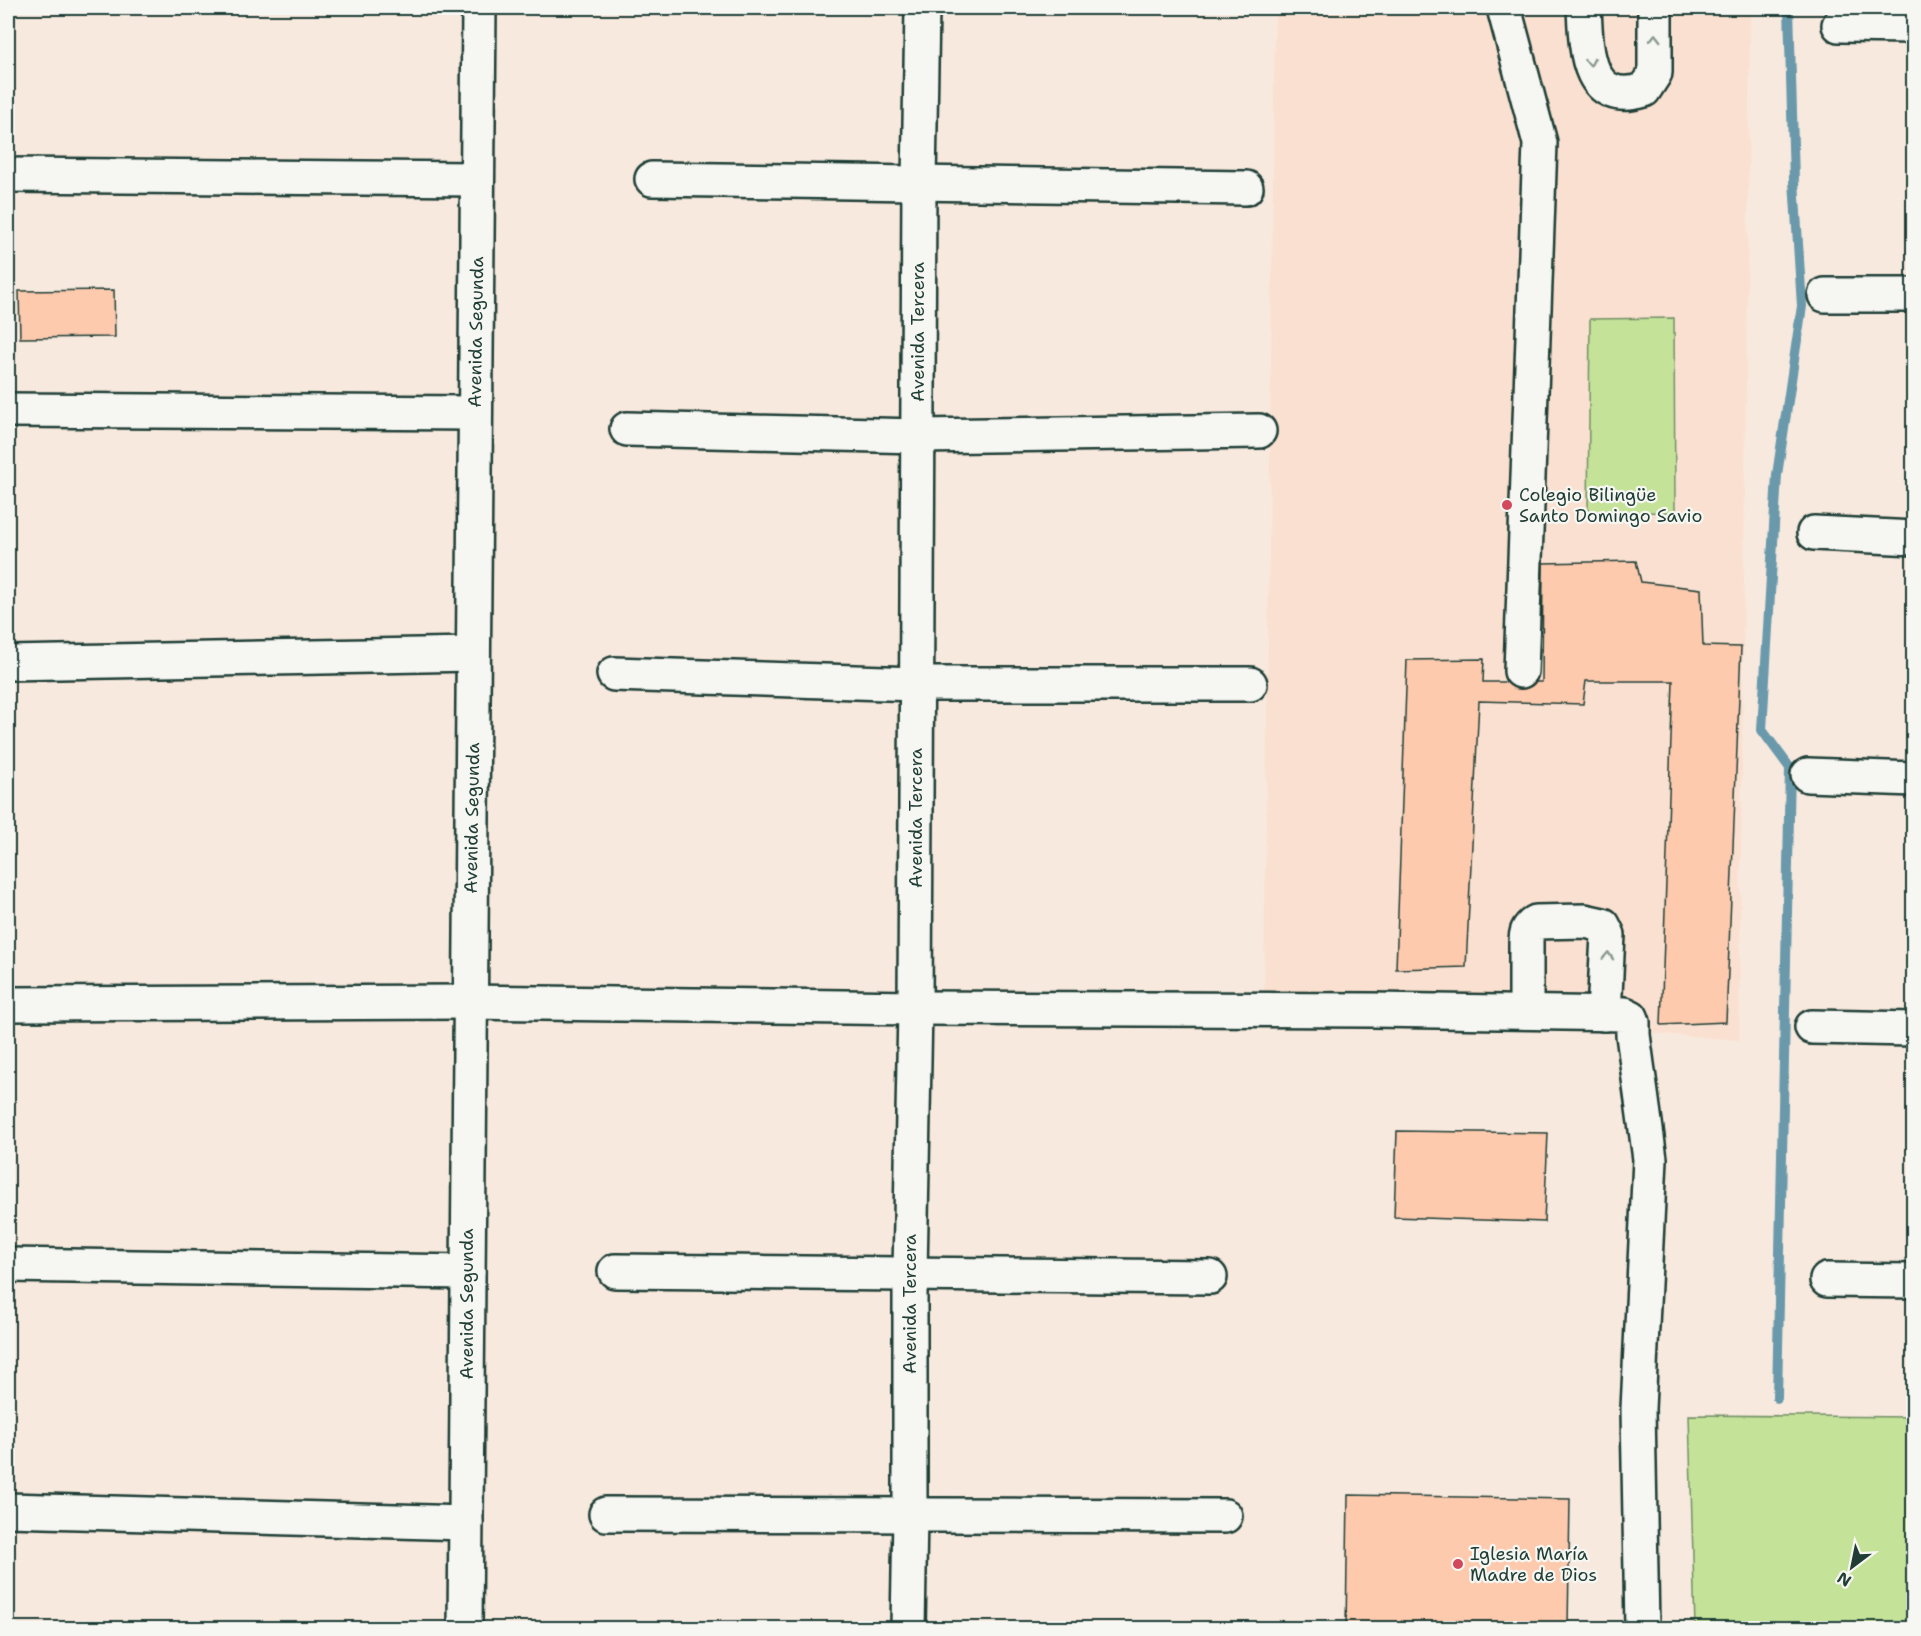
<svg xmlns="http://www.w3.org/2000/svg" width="1921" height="1636" font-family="'Shantell Sans',sans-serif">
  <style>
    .built { fill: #fae0d0 }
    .green { fill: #c5e299; stroke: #729066; stroke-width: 1.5 }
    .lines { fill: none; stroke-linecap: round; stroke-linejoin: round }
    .stream { stroke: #6999ab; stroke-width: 10 }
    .building { fill: #fecaae; stroke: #1f3d34; stroke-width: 1.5 }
    .minor-casing { stroke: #1f3d34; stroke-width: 38 }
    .minor { stroke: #f6f6f2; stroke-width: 33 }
    .oneway { stroke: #8a9a93 }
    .poi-dot { fill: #d1495b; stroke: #f6f6f2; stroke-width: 2 }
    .labels { text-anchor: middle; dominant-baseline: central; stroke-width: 4.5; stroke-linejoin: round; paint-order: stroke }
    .street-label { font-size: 18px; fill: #1f3d34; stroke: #f6f6f2 }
    .poi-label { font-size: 18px; fill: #1f3d34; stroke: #f6f6f2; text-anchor: start }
  </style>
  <rect width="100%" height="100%" fill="#f8e9de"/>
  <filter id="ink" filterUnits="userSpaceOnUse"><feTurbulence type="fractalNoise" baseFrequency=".0167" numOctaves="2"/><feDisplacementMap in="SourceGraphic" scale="12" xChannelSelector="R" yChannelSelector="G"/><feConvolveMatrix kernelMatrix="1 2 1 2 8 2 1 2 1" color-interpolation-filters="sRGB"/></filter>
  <g filter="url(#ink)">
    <path class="built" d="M1275 8H1750L1739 1040 1264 1003Z"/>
    <g class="green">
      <path d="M1674 318 1675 512 1588 513 1590 319Z"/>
      <path d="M1689 1415 1913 1417V1628H1695Z"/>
    </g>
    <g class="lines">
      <path class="stream" d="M1777 1398 1790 768 1762 730 1777 475 1802 306 1794 181 1789 8"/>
    </g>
    <g class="building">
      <path d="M114 290 115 337 20 338 19 291Z"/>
      <path d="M1636 561 1641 582 1701 589 1703 646 1741 647 1726 1022 1661 1025 1673 681H1586L1583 704 1479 701 1466 967 1396 969 1407 660 1484 659 1483 682H1542L1543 563Z"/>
      <path d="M1397 1131 1548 1133 1544 1222 1394 1217Z"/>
      <path d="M1348 1495 1570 1499 1568 1628H1346Z"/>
    </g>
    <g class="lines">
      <g class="minor-casing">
        <g id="minor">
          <path d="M1504 8 1540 143 1521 671"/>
          <path d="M1584 8C1586 48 1586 108 1644 90L1655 73V8"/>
          <path d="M1839 25 1914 26"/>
          <path d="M8 175 477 179"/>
          <path d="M652 179 1246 188"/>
          <path d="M1825 295H1914"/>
          <path d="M8 410 475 413"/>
          <path d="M627 429 918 436 1259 431"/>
          <path d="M1814 533 1914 538"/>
          <path d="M8 663 473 654"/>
          <path d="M614 674 917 684H1250"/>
          <path d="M1808 775 1914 779"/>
          <path d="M8 1004 470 1002 915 1008 1373 1010 1625 1014 1631 1017 1633 1022V1035L1650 1159 1638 1409 1642 1628"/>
          <path d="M1526 1012V943C1526 933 1527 928 1536 922L1585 921 1603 925 1608 935 1604 1014"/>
          <path d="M1812 1027 1914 1029"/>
          <path d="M8 1265 468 1272"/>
          <path d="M615 1271 1210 1277"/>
          <path d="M1827 1280 1914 1281"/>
          <path d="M8 1510 466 1523"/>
          <path d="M606 1514 1225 1516"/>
          <path d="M465 1628 479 8"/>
          <path d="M908 1628 910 1515V1273L915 1008 919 182 922 8"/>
        </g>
      </g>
      <use href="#minor" class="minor"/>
    </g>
    <defs><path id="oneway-chevron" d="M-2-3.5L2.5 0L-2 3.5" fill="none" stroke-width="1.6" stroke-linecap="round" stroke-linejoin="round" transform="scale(1.5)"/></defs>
    <g class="oneway">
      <use href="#oneway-chevron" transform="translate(1655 38) rotate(-90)"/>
      <use href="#oneway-chevron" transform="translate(1590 62) rotate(80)"/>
      <use href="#oneway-chevron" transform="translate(1608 956) rotate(-87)"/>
    </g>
  </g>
  <g class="poi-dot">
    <circle cx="1507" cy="505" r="6"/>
    <circle cx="1458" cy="1564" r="6"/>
  </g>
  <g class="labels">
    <g class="street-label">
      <text transform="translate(476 332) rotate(-89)">Avenida Segunda</text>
      <text transform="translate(918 332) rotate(-90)">Avenida Tercera</text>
      <text transform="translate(472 818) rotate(-89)">Avenida Segunda</text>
      <text transform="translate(916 818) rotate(-90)">Avenida Tercera</text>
      <text transform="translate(467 1304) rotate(-90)">Avenida Segunda</text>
      <text transform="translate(910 1304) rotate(-90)">Avenida Tercera</text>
    </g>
    <g class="poi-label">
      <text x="1519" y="495">Colegio Bilingüe<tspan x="1519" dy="21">Santo Domingo Savio</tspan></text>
      <text x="1470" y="1554">Iglesia María<tspan x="1470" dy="21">Madre de Dios</tspan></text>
    </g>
  </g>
  <rect width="1921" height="1636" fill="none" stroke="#f6f6f2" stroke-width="30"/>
  <rect x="15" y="15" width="1891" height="1606" fill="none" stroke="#1f3d34" stroke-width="2" filter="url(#ink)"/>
  <g transform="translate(1852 1567) rotate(212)" stroke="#f6f6f2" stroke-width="4.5" paint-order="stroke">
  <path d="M0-4.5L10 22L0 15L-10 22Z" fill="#1f3d34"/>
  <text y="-9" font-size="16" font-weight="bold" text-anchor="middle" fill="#1f3d34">N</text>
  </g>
</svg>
